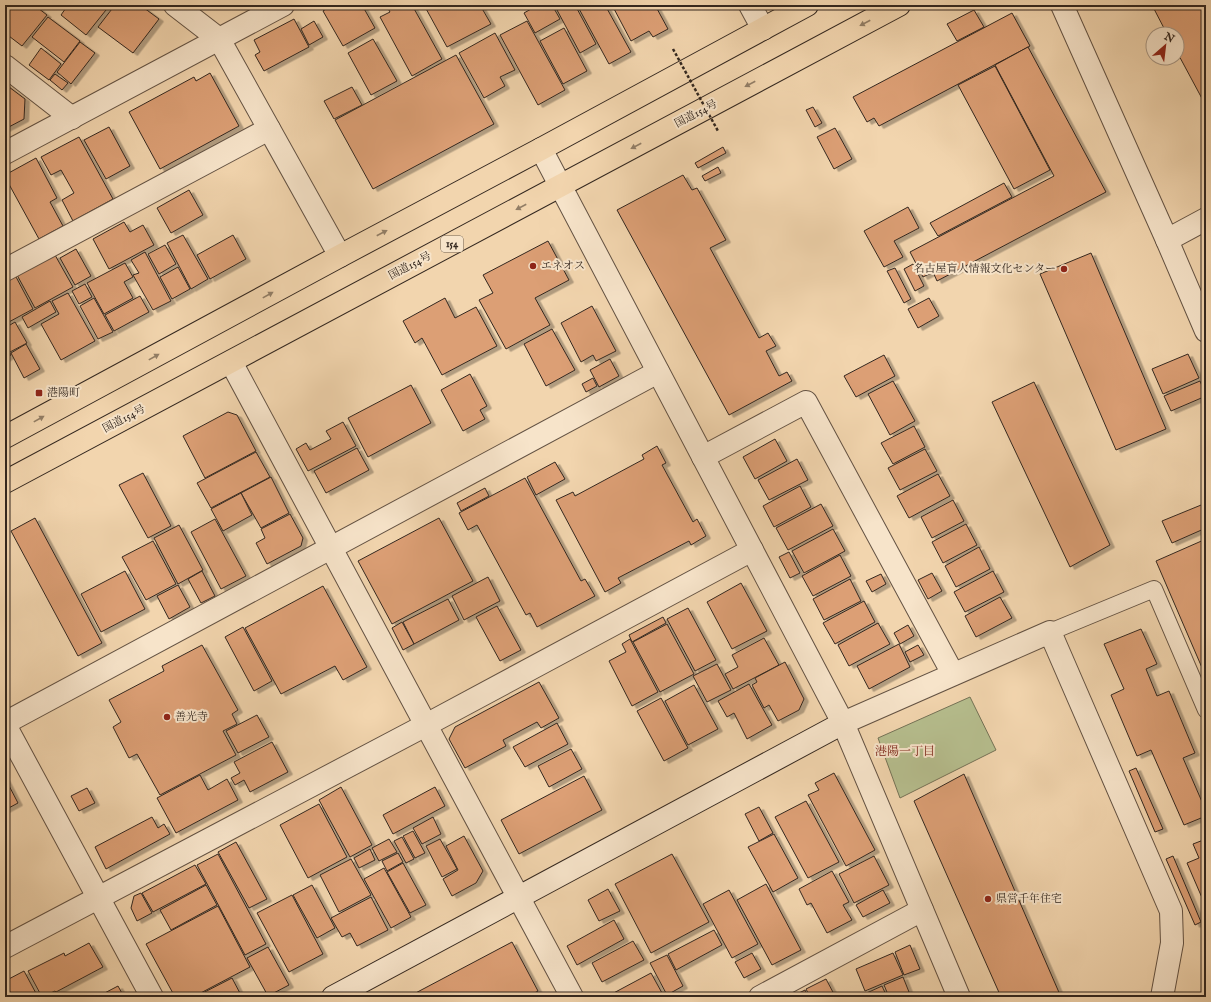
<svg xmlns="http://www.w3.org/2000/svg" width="1211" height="1002" font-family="'IM FELL English','Noto Serif JP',serif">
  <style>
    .green { fill: #b6be8e; stroke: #747256 }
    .building { fill: #dc9f74; stroke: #33271f; filter: url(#shadow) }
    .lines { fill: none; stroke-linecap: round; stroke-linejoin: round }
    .lane-casing { stroke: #635243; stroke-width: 18 }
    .street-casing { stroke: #635243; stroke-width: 24 }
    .secondary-casing { stroke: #33271f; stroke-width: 24 }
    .highway-casing { stroke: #33271f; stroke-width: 24 }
    .lane { stroke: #f7e4ca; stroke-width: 16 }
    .street { stroke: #f7e4ca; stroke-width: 22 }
    .secondary { stroke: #f7e4ca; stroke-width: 22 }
    .highway { stroke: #f2d5ae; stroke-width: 22 }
    .path-bridge { stroke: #33271f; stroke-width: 2.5; stroke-dasharray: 3 2; stroke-linecap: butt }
    .oneway { fill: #927e66 }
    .poi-dot { fill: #8f2418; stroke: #f7e4ca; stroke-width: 1.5 }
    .labels { text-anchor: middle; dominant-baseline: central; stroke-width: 4; stroke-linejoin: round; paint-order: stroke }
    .shield { fill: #f7e4ca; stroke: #6e6052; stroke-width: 1 }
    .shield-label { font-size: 10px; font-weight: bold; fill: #33271f }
    .street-label { font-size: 11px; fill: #33271f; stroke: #f7e4ca }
    .poi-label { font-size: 11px; fill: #33271f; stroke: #f7e4ca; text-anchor: start }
    .neighbourhood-label { font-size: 12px; fill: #7a1f14; stroke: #f7e4ca }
  </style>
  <defs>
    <filter id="shadow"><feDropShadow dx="4.5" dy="2.5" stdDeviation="0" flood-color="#0004"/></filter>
  </defs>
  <rect width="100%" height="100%" fill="#f2d5ae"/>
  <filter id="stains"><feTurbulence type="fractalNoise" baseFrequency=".005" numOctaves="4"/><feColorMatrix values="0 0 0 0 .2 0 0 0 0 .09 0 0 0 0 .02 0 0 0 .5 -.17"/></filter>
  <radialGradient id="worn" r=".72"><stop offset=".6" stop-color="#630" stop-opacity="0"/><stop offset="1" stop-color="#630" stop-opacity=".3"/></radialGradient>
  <path class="green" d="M970 697 996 750 900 798 878 738Z"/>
  <g class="building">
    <path d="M5 5H10L5 12Z"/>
    <path d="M13 5H34L47 15 22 46 5 33V16Z"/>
    <path d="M68 5H110L86 35 61 15Z"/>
    <path d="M115 5H140L159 19 133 53 98 27Z"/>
    <path d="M332 5H362L375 28 343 46 323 11Z"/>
    <path d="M386 5H412L442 59 412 76 380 17 390 12Z"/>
    <path d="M424 5H480L491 24 447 47Z"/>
    <path d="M538 5H552L560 19 535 33 524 13Z"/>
    <path d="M567 5H575L596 44 580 53 557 10Z"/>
    <path d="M577 5H605L631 52 609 64Z"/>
    <path d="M612 5H655L668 29 653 37 649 31 631 41Z"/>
    <path d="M1152 5H1206V106L1177 52V34H1167Z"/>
    <path d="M974 10 984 27 957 41 947 24Z"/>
    <path d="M1012 13 1030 46 879 126 874 118 867 122 853 97Z"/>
    <path d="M48 17 80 41 64 62 32 37Z"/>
    <path d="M294 19 309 47 264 71 255 55 260 52 254 40Z"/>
    <path d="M314 21 323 37 309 45 301 29Z"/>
    <path d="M527 21 565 90 538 105 500 35Z"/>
    <path d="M564 28 587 71 563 84 540 41Z"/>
    <path d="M495 33 515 70 500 77 505 86 484 98 459 53Z"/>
    <path d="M373 39 397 81 371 95 348 53Z"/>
    <path d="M80 42 95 53 71 84 57 72Z"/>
    <path d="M1028 47 1106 192 937 281 933 272 923 277 910 252 1054 176 995 65Z"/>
    <path d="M41 48 61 64 49 80 29 65Z"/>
    <path d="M456 55 494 124 373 189 335 120Z"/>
    <path d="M995 66 1050 170 1014 189 958 85Z"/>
    <path d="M210 73 239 126 160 169 129 112 194 77 196 81Z"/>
    <path d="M55 74 68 83 62 90 50 80Z"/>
    <path d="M5 84 25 99 24 119 5 129Z"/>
    <path d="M352 87 362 105 334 119 324 101Z"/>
    <path d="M813 107 822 123 815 127 806 110Z"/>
    <path d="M109 127 130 166 106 179 84 140Z"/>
    <path d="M835 128 852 159 834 169 817 137Z"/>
    <path d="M79 137 113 199 73 221 62 200 74 193 61 170 51 175 41 157Z"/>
    <path d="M723 147 726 153 698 168 695 163Z"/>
    <path d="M36 158 57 198 50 202 63 226 39 239 5 177V175Z"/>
    <path d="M718 167 721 173 705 181 702 176Z"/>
    <path d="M683 175 692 190 697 188 726 240 710 248 759 338 768 333 776 346 766 351 779 376 787 372 792 381 729 415 617 210Z"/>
    <path d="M1004 183 1012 197 938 236 930 223Z"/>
    <path d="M189 190 203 215 171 233 157 208Z"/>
    <path d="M908 207 919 228 894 241 903 257 884 267 864 231Z"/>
    <path d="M124 222 130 232 143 225 154 245 109 269 93 239Z"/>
    <path d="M183 235 208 279 191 289 167 243Z"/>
    <path d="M233 235 246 259 210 279 197 255Z"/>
    <path d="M548 241 569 280 535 298 550 325 506 349 479 300 493 293 483 275Z"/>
    <path d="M165 245 176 264 159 274 148 254Z"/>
    <path d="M76 249 91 276 75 285 60 258Z"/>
    <path d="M145 252 171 301 153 310 133 275 139 273 131 260Z"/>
    <path d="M1091 253 1166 429 1116 450 1040 274Z"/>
    <path d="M55 255 73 287 35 308 17 275Z"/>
    <path d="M125 263 133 277 124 282 133 298 104 314 87 283Z"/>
    <path d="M913 264 924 286 915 291 904 269Z"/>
    <path d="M178 267 190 289 172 299 160 277Z"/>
    <path d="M895 268 911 299 904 303 887 271Z"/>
    <path d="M15 275 33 309 7 323 5 320V281Z"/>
    <path d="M85 284 92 297 79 304 72 291Z"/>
    <path d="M68 293 95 341 61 360 41 324 59 314 52 301Z"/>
    <path d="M140 296 149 312 114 331 105 315Z"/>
    <path d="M94 298 113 332 98 339 80 306Z"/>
    <path d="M445 298 455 318 476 307 497 346 442 375 422 338 415 343 403 321Z"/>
    <path d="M929 298 939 316 918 328 908 309Z"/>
    <path d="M50 301 56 312 28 328 22 317Z"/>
    <path d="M592 306 616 351 596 361 593 355 581 362 561 323Z"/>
    <path d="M15 322 27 343 10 352 5 342V328Z"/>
    <path d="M552 329 575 370 546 386 524 344Z"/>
    <path d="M5 344 11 355 5 359Z"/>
    <path d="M26 344 40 369 24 378 11 353Z"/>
    <path d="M1188 354 1199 378 1163 394 1152 369Z"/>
    <path d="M884 355 895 376 856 397 844 376Z"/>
    <path d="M610 359 619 376 599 387 590 370Z"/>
    <path d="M470 374 487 406 480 410 485 419 463 431 441 390Z"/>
    <path d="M593 378 597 386 586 392 582 384Z"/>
    <path d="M893 381 915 421 890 435 868 394Z"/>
    <path d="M1200 381 1206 396 1171 411 1164 396Z"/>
    <path d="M1034 382 1110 545 1070 567 992 402Z"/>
    <path d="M411 385 431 423 368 457 348 418Z"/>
    <path d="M228 412 237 415 256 451 205 478 183 436Z"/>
    <path d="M343 422 356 446 308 471 296 449 306 443 310 450 331 439 326 431Z"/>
    <path d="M914 426 925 447 893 464 881 443Z"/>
    <path d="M775 439 787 461 755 479 743 457Z"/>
    <path d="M657 446 666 463 662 465 693 522 697 519 706 536 691 545 689 541 618 578 621 583 605 592 556 500 573 492 575 496 644 459 642 455Z"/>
    <path d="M357 448 369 470 326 493 314 471Z"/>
    <path d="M925 449 937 471 900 490 888 468Z"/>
    <path d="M256 452 270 477 211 508 197 483Z"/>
    <path d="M797 459 808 480 769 500 758 480Z"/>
    <path d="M555 462 565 479 536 495 527 477Z"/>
    <path d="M143 473 171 526 148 538 119 485Z"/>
    <path d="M938 474 950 496 909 518 897 496Z"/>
    <path d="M271 477 289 513 261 528 241 493Z"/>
    <path d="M525 478 581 581 585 579 595 596 537 627 530 613 526 615 477 525 468 530 459 513Z"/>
    <path d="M800 486 811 507 774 527 763 506Z"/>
    <path d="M485 488 489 496 461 511 457 503Z"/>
    <path d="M241 493 252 515 223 531 211 509Z"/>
    <path d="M953 500 964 521 932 538 921 517Z"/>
    <path d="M1206 503V528L1172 543 1162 521Z"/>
    <path d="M821 504 833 526 788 550 776 528Z"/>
    <path d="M290 514 303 538 301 546 267 564 256 543 265 538 261 529Z"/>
    <path d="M35 518 102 643 78 656 11 531Z"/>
    <path d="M439 518 473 581 392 624 358 561Z"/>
    <path d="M215 519 246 576 221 589 191 532Z"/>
    <path d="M966 524 977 545 943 563 932 542Z"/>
    <path d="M179 525 203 570 178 584 154 538Z"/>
    <path d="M833 529 845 551 804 573 792 551Z"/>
    <path d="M1206 539V677L1156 561Z"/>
    <path d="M153 541 176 584 146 600 122 557Z"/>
    <path d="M979 547 990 569 956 587 945 566Z"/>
    <path d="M789 552 800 573 790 578 779 557Z"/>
    <path d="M840 555 851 576 813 596 802 576Z"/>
    <path d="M125 571 145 609 101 632 81 594Z"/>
    <path d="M202 571 215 596 201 603 188 579Z"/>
    <path d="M993 571 1004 592 965 612 954 592Z"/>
    <path d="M932 573 942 591 928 599 918 580Z"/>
    <path d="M881 574 886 584 872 592 866 581Z"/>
    <path d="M488 577 500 601 464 620 452 596Z"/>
    <path d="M850 579 861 601 824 620 813 599Z"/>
    <path d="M741 583 767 631 732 649 707 602Z"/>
    <path d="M178 585 190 607 169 619 157 596Z"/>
    <path d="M323 586 367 667 343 680 335 666 281 694 245 628Z"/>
    <path d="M1000 597 1012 618 976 637 965 616Z"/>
    <path d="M448 599 459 620 414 644 403 622Z"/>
    <path d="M864 601 875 622 835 644 823 623Z"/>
    <path d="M497 606 521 650 500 661 476 617Z"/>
    <path d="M688 608 716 660 695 671 667 619Z"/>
    <path d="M663 617 666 623 632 642 629 635Z"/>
    <path d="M402 622 414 644 403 650 392 628Z"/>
    <path d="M878 623 890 644 849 666 838 645Z"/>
    <path d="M667 624 694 674 660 692 633 642Z"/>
    <path d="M908 625 914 636 900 644 894 633Z"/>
    <path d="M243 627 272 681 254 691 225 637Z"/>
    <path d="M1141 629 1157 664 1146 669 1157 696 1169 691 1195 753 1183 758 1206 811V816L1184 825 1151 750 1137 756 1111 695 1124 689 1104 644Z"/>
    <path d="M764 638 779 665 733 689 725 674 738 667 732 655Z"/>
    <path d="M630 639 658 692 632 706 609 661 626 652 622 644Z"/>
    <path d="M899 644 910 667 869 689 857 666Z"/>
    <path d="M202 645 238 710 232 714 237 724 223 731 236 755 160 795 137 754 129 758 113 727 121 722 109 700 164 671 162 666Z"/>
    <path d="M918 645 924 655 910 662 905 652Z"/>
    <path d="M785 662 804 699 799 710 778 721 769 705 764 708 752 685 757 682 755 678Z"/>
    <path d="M717 664 731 690 707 702 693 676Z"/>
    <path d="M539 682 559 718 541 728 537 722 503 740 506 746 465 768 449 739 455 727Z"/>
    <path d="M749 684 772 725 747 739 734 713 727 717 718 701Z"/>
    <path d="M694 685 718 729 688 745 665 701Z"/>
    <path d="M661 698 688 748 664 761 637 711Z"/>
    <path d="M257 715 269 737 238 753 226 731Z"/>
    <path d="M557 723 568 744 525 767 513 747Z"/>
    <path d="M272 742 288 772 250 792 244 780 235 785 231 778 240 773 234 762Z"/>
    <path d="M571 749 582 769 549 787 538 766Z"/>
    <path d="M1136 768 1163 829 1155 832 1129 771Z"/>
    <path d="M834 773 875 850 846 866 808 795 819 790 815 783Z"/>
    <path d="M964 774 1061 997H1001L914 801Z"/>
    <path d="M200 775 208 790 227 779 238 800 176 833 157 798Z"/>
    <path d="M584 776 602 810 519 854 501 820Z"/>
    <path d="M5 778 18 803 5 810Z"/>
    <path d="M341 787 372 845 350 857 319 800Z"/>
    <path d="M435 787 445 806 393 834 383 815Z"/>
    <path d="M87 788 95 803 79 811 71 796Z"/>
    <path d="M806 801 839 862 808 878 775 817Z"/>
    <path d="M319 804 347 857 308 878 280 825Z"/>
    <path d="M759 807 773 833 759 841 745 814Z"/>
    <path d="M152 817 158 828 164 824 170 834 106 869 95 847Z"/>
    <path d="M433 817 441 834 422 844 413 828Z"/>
    <path d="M413 831 425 853 415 858 403 836Z"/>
    <path d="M774 834 798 878 773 892 748 847Z"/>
    <path d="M464 836 483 871 476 883 452 896 443 879 458 870 446 846Z"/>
    <path d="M402 837 414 859 406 863 394 841Z"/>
    <path d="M389 839 397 852 379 861 372 848Z"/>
    <path d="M440 839 457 869 442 877 426 846Z"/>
    <path d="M1206 839V907L1187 863 1199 858 1193 844Z"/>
    <path d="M236 842 267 899 249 908 218 852Z"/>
    <path d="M370 849 375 860 359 868 354 858Z"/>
    <path d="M398 853 403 862 387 871 382 861Z"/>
    <path d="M218 854 266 944 245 955 197 865Z"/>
    <path d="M672 854 709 922 651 953 615 884Z"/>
    <path d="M874 856 889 885 854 903 839 874Z"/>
    <path d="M1173 856 1201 922 1195 925 1166 859Z"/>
    <path d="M351 859 371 895 339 912 320 875Z"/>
    <path d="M403 863 426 905 410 913 387 872Z"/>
    <path d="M195 865 206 884 153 912 142 893Z"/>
    <path d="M384 868 411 917 391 928 364 879Z"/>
    <path d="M832 871 849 902 843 905 852 920 827 933 811 903 807 905 799 889Z"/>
    <path d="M766 884 801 950 772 965 737 900Z"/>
    <path d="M206 885 217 905 171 930 160 910Z"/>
    <path d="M312 885 335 928 317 938 293 895Z"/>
    <path d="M608 889 620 911 599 921 588 900Z"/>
    <path d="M729 890 758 944 732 958 703 904Z"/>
    <path d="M883 890 890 903 863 917 856 905Z"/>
    <path d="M141 893 152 913 137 921 131 908 134 896Z"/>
    <path d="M292 895 323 954 289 972 257 913Z"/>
    <path d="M371 897 388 930 357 946 350 933 342 937 331 918Z"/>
    <path d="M218 906 250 967 193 997H175L146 944Z"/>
    <path d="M614 920 624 939 577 965 567 946Z"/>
    <path d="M714 930 722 945 676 970 668 954Z"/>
    <path d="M633 941 644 960 602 982 592 963Z"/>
    <path d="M512 942 538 991 527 997H408Z"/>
    <path d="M89 943 103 967 56 992 55 991 42 997 28 971 64 953 65 956Z"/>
    <path d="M910 945 920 969 904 975 895 952Z"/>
    <path d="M268 947 289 985 268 996 247 958Z"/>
    <path d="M752 953 761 969 744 978 735 962Z"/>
    <path d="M893 953 903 975 865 991 856 969Z"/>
    <path d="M667 955 683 986 667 995 650 963Z"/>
    <path d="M24 971 38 997H13L5 983V981Z"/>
    <path d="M651 973 662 993 655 997H609L608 996Z"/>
    <path d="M903 977 909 992 896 997H889L884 985Z"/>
    <path d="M232 978 242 997H195Z"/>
    <path d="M826 979 835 996 832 997H810L806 989Z"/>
    <path d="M118 986 124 997H97Z"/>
    <path d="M882 986 887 997H858Z"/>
    <path d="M805 990 808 997H791Z"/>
  </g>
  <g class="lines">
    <g class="lane-casing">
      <path id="lane" d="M1050 632 1154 589 1206 710"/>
    </g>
    <g class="street-casing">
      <g id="street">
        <path d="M175 5 219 39 340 256"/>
        <path d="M750 5 763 29"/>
        <path d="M1062 5 1167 240 1206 331"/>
        <path d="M5 66 72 118"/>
        <path d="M541 149 843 723 959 997"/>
        <path d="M5 153 283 5"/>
        <path d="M1167 240 1206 219"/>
        <path d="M5 270 269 129"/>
        <path d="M231 362 572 997"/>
        <path d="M703 457 806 402 953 674"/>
        <path d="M5 723 658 372"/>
        <path d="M843 723 1050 632 1171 911 1172 943 1162 997"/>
        <path d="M5 725 152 997"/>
        <path d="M5 947 426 725 752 550"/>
        <path d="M760 997 922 910"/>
      </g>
    </g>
    <g class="secondary-casing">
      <path id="secondary" d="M333 997 843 723"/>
    </g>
    <g class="highway-casing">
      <g id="highway">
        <path d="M5 437 340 256 541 149 807 5"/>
        <path d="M5 482 899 5"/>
      </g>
    </g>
    <use href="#lane" class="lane"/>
    <use href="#street" class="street"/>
    <use href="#secondary" class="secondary"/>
    <use href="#highway" class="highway"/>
    <path class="path-bridge" d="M673 49 718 131"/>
  </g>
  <defs><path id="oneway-solid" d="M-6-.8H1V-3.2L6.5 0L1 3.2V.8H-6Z"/></defs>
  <g class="oneway">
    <use href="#oneway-solid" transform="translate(865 23) rotate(152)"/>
    <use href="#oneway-solid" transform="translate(750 84) rotate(152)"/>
    <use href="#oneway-solid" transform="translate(636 146) rotate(152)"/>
    <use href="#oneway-solid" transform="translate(521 207) rotate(152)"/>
    <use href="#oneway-solid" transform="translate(382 233) rotate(-28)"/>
    <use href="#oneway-solid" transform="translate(268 295) rotate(-29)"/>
    <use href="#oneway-solid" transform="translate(154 357) rotate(-29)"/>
    <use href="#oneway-solid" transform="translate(39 419) rotate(-29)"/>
  </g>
  <g class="poi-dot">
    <circle cx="533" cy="266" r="4"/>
    <circle cx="1064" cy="269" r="4"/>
    <rect x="35" y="389" width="8" height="8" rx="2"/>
    <circle cx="167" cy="717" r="4"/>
    <circle cx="988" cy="899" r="4"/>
  </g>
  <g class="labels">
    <rect class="shield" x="441" y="236" width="22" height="16" rx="3"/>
    <g class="shield-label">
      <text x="452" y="244">154</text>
    </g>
    <g class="street-label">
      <text transform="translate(696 114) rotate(-28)">国道154号</text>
      <text transform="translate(410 266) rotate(-28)">国道154号</text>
      <text transform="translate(124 419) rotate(-28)">国道154号</text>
    </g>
    <g class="poi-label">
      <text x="541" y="266">エネオス</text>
      <text x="1056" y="269" text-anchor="end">名古屋盲人情報文化センター</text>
      <text x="47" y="393">港陽町</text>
      <text x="175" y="717">善光寺</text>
      <text x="996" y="899">県営千年住宅</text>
    </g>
    <g class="neighbourhood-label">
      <text x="905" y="751">港陽一丁目</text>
    </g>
  </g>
  <rect width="1211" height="1002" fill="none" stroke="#f2d5ae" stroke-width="20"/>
  <rect x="6" y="6" width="1199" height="990" fill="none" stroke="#33271f" stroke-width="2"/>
  <rect x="10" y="10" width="1191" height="982" fill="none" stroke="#33271f"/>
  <g transform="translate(1165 46) rotate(28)"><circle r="19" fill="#f7e4ca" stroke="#a99886"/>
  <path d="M0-3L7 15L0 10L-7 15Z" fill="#8f2418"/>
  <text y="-6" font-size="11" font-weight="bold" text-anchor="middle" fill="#33271f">N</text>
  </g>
  <rect width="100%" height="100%" filter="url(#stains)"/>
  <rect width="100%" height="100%" fill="url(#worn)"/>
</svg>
